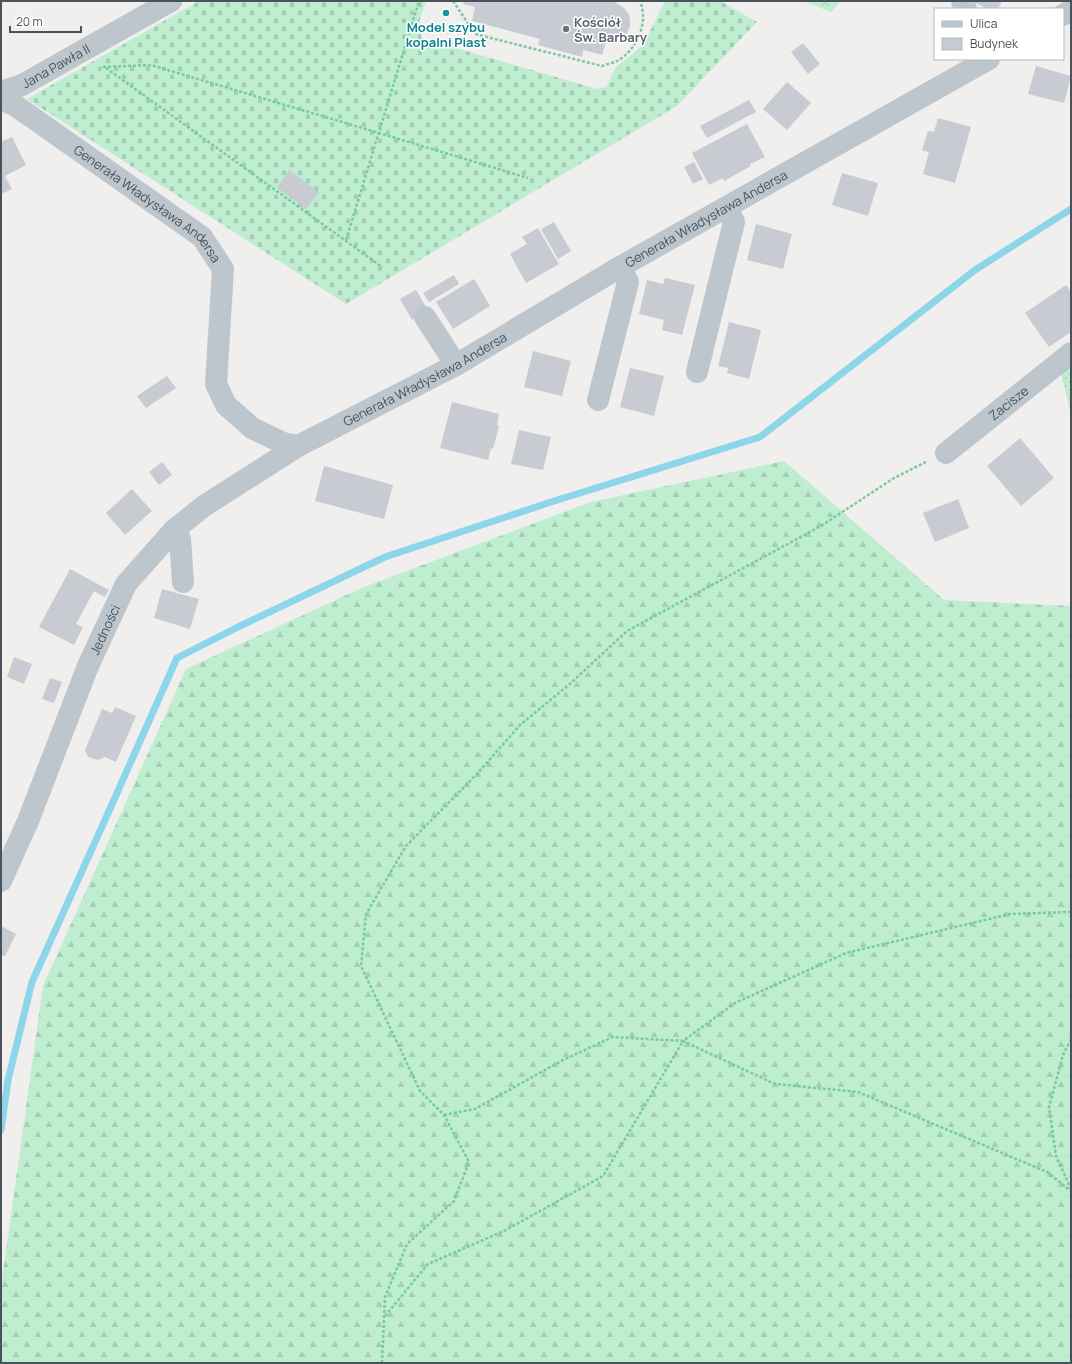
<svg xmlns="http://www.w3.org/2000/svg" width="1072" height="1364" font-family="Manrope,sans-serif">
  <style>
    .grass { fill: url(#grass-dots) }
    .forest { fill: url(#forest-firs) }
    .cemetery { fill: url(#cemetery-stones) }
    .park { fill: url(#park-crowns) }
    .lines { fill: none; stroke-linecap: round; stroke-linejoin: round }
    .stream { stroke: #8dd6e9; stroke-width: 7 }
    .building { fill: #c8cbd1 }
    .path { stroke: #77caa1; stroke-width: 2.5; stroke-dasharray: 3 2; stroke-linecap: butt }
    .minor { stroke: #bdc6cd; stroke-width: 22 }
    .culture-dot { fill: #0f9aa8; stroke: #fff; stroke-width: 1.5 }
    .worship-dot { fill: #6b7280; stroke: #fff; stroke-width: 1.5 }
    .labels { text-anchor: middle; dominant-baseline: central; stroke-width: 3; stroke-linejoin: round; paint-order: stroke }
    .worship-label { font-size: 13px; font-weight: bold; fill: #5b616d; stroke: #fff; text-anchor: start }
    .culture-label { font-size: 13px; font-weight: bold; fill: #0d838f; stroke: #fff }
    .street-label { font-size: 13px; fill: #47525b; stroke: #fff }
  </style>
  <defs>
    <pattern id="grass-dots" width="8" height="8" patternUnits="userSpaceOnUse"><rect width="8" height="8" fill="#beedd0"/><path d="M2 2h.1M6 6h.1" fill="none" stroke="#a5cdb5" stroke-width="1.8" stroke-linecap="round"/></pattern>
    <pattern id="forest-firs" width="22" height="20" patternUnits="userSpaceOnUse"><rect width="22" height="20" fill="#beedd0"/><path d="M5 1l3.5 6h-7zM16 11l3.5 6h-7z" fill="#a5cdb5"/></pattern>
    <pattern id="cemetery-stones" width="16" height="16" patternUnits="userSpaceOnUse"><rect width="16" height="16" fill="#beedd0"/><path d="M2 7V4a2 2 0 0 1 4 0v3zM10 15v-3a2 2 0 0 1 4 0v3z" fill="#a5cdb5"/></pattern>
    <pattern id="park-crowns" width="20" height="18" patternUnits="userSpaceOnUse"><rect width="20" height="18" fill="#beedd0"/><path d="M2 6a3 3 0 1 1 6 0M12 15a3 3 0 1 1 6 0" fill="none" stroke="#a5cdb5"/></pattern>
  </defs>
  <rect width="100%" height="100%" fill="#f1eeee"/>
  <path class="grass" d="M1071 353V414L1058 362Z"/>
  <path class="forest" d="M784 461 944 600 1071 606V1363H1V1287L43 986 186 669 364 587 591 502Z"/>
  <path class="cemetery" d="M199 1H426L418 26 422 38 597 89 606 87 616 67 643 45 665 1H720L757 22 677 106 346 304 27 99Z"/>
  <path class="park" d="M803 1H841L831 12Z"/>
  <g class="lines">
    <path class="stream" d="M1 1130 8 1080 32 982 109 811 177 658 236 628 385 557 551 502 760 437 975 270 1071 209"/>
  </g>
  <g class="building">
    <path d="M464 1H616V3L624 8 628 13 630 19V26L627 33 623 38 617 41 606 42 602 55 583 50 582 57 538 45 540 39 472 21 475 7 463 4Z"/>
    <path d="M972 1H1002L998 9H988Z"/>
    <path d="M803 43 820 64 808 74 791 52Z"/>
    <path d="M1036 66 1071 76 1064 103 1028 94Z"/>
    <path d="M787 82 811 103 787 130 763 109Z"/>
    <path d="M749 100 756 112 707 138 700 126Z"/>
    <path d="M938 118 971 127 955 183 923 174 929 152 922 150 928 131 934 132Z"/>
    <path d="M747 124 765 157 750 164 751 166 724 181 723 178 709 185 692 153Z"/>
    <path d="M12 137 26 165 5 176 12 189 1 194V142Z"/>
    <path d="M694 162 703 179 693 184 684 167Z"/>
    <path d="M289 170 319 192 306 209 277 188Z"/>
    <path d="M842 173 878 183 868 216 832 205Z"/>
    <path d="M554 222 571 251 558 259 541 229Z"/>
    <path d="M756 224 792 234 783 269 747 260Z"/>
    <path d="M538 228 559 264 526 283 510 254 527 244 522 237Z"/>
    <path d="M454 275 459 284 429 302 423 293Z"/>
    <path d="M665 278 695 285 682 335 662 330 664 320 639 314 647 280 663 284Z"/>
    <path d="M474 279 490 306 453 329 436 302Z"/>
    <path d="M1066 285 1071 292V332L1049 347 1025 313Z"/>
    <path d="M416 290 428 310 412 320 400 299Z"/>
    <path d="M729 322 761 330 749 379 727 373 728 368 718 366Z"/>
    <path d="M533 351 571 361 562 396 524 387Z"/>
    <path d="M630 368 664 376 654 416 620 407Z"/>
    <path d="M167 376 176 388 146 408 137 396Z"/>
    <path d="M452 402 499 414 497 425 499 426 493 449 491 448 488 460 440 448Z"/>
    <path d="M519 430 551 437 543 470 511 464Z"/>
    <path d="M1020 438 1054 478 1021 506 987 466Z"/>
    <path d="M162 462 172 475 159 485 149 472Z"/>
    <path d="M324 466 393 485 384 519 315 501Z"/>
    <path d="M132 489 152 511 125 535 106 513Z"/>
    <path d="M958 499 969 528 935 542 923 513Z"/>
    <path d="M70 569 109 590 105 597 94 591 76 624 83 627 74 645 39 627Z"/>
    <path d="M162 589 199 599 190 629 154 618Z"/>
    <path d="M14 657 32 664 24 684 7 677Z"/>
    <path d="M50 678 62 682 54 703 42 699Z"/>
    <path d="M115 707 136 716 116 762 105 757 98 760 88 757 85 750 102 709 112 713Z"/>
    <path d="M1 926 16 934 5 956 1 955Z"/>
  </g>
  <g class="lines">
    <g class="path">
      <path d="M453 1 475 34 602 66C607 64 613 63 617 61 637 50 649 22 640 1"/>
      <path d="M103 67 151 65 379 133 528 178"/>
      <path d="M106 68 382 267"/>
      <path d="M346 240 419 1"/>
      <path d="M1071 1039 1063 1055 1049 1107 1056 1156 1071 1189"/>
      <path d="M444 1115 475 1109 563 1060 613 1037 683 1041 735 1003 846 953 1010 914 1071 912"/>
      <path d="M385 1316 428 1264 506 1230 603 1176 683 1041 775 1084 858 1092 1047 1172 1071 1191"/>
      <path d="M382 1363 385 1297 407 1244 454 1201 469 1162 444 1115 420 1091 361 966 366 914 406 846 477 774 520 725 571 683 627 631 821 526 894 478 926 462"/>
    </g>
    <g class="minor">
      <path d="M962 1 966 9"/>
      <path d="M1063 15 1071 10"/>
      <path id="s1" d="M1 92 22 85 171 1"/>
      <path id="s2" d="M1 99 16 106 202 237 223 269 216 384 226 405 252 428 283 443 298 446"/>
      <path d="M425 317 456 365"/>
      <path d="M697 372 734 222 726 208"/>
      <path d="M598 400 628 282 620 267"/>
      <path id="s3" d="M946 453 1071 353"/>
      <path d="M174 530 180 539 183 582"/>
      <path id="s4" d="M1 881 28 821 88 666 126 584 174 530 204 506 298 446 456 365 620 267 989 59"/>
    </g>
  </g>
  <circle class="culture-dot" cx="446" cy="13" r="4"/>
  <circle class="worship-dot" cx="566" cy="29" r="4"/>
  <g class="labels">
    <g class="worship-label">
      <text x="574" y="22">Kościół<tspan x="574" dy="15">Św. Barbary</tspan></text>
    </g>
    <g class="culture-label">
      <text x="446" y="27">Model szybu<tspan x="446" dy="15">kopalni Piast</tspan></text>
    </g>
    <g class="street-label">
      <text stroke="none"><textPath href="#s1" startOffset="61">Jana Pawła II</textPath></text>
      <text stroke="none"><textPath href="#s2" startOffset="181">Generała Władysława Andersa</textPath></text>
      <text stroke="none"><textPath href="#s4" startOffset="1012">Generała Władysława Andersa</textPath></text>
      <text stroke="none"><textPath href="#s4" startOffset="688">Generała Władysława Andersa</textPath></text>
      <text stroke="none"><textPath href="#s3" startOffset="80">Zacisze</textPath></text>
      <text stroke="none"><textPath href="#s4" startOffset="272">Jedności</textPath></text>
    </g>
  </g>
  <rect width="1072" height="1364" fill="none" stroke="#47525b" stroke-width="4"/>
  <rect x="934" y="8" width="130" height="52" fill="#ffffff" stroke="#b5babd"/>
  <rect x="942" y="21" width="20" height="6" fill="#bdc6cd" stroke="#b5babd"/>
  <text x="970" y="28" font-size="12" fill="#47525b">Ulica</text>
  <rect x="942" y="38" width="20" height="12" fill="#c8cbd1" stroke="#b5babd"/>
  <text x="970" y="48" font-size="12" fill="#47525b">Budynek</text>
  <path d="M10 26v6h71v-6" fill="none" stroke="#47525b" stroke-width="2"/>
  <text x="16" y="26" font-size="12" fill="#47525b" stroke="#ffffff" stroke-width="3" paint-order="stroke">20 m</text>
</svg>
